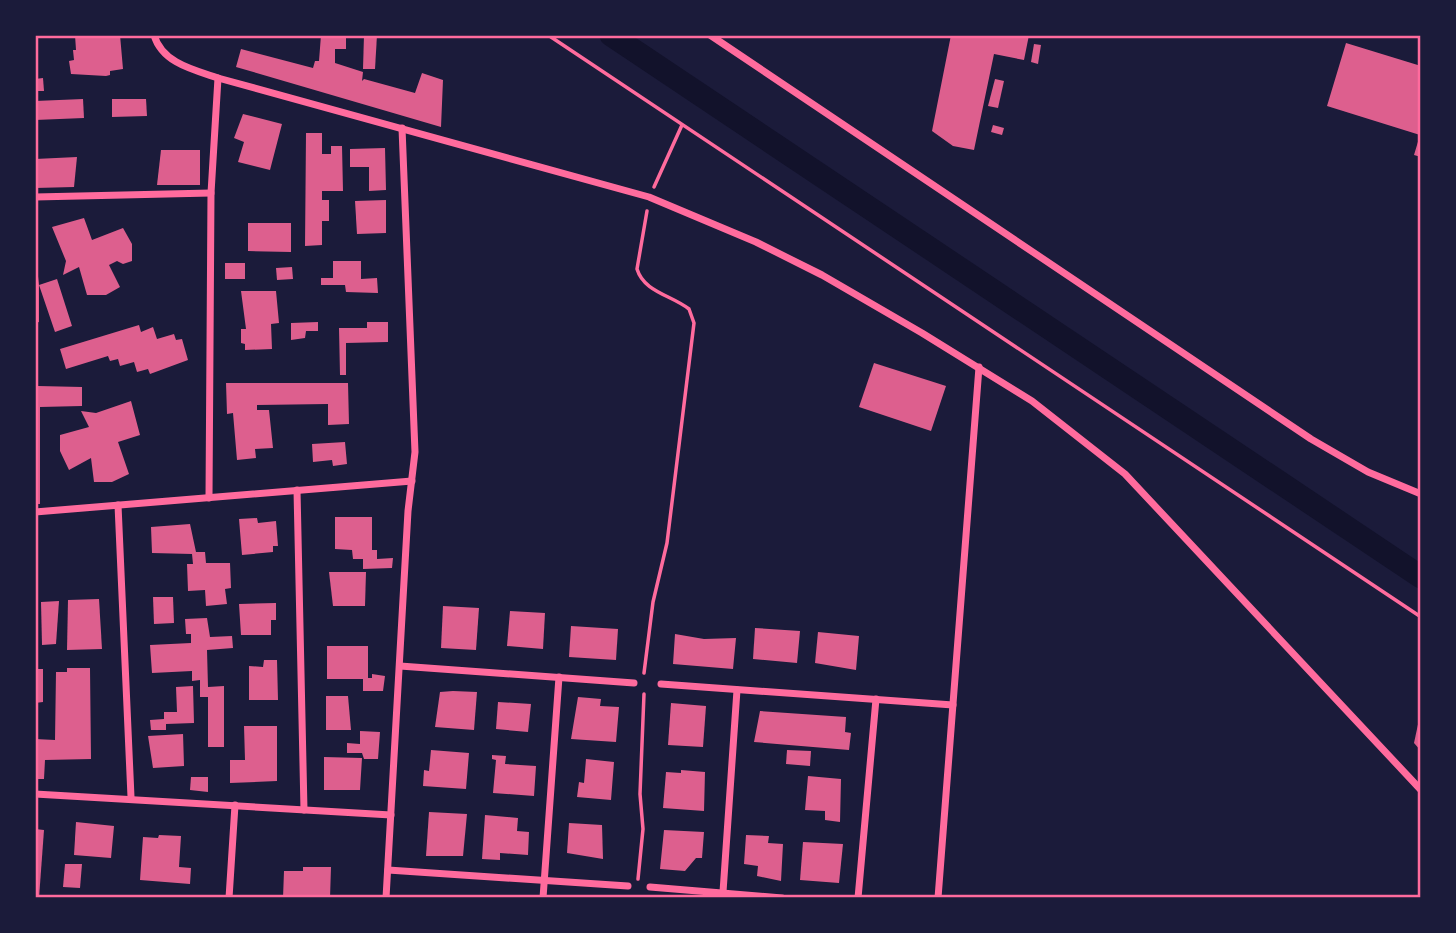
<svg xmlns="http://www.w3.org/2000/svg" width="1456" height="933" font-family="'Crimson Pro',serif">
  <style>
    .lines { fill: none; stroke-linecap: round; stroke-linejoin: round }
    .canal { stroke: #12122b; stroke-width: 23 }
    .building { fill: #dd5f8e }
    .path { stroke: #ff6b9d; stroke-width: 3.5 }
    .minor { stroke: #ff6b9d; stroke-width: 7 }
    .neatline { fill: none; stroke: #ff6b9d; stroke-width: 2.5 }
  </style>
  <rect width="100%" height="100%" fill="#1b1b3a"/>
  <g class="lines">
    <path class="canal" d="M611 35 1421 577"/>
  </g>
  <g class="building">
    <path d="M75 35H120L123 69 110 71V75L106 76 71 74 69 61 74 60 73 50H76Z"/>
    <path d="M321 35H346V49H335V63L363 72 362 81 364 79 415 93 422 73 443 80 441 127 236 67 241 49 313 68 315 61H319Z"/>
    <path d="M364 35H377L375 69H363Z"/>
    <path d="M951 35H1029L1024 60 994 54 974 150 953 146 932 131Z"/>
    <path d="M1346 43 1421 66V157L1414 155 1420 135 1327 106Z"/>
    <path d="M1034 44 1041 45 1038 64 1031 62Z"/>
    <path d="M43 78 44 91H35V79Z"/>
    <path d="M995 79 1004 81 998 108 988 106Z"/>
    <path d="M83 99 84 118 35 120V101Z"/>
    <path d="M112 99H146L147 116 112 117Z"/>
    <path d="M243 114 282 124 270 170 238 162 244 142 234 138Z"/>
    <path d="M993 125 1004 128 1002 135 991 132Z"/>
    <path d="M306 133H322V154H331V146H342L343 191H322V200H329V221H322V245L305 246Z"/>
    <path d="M385 148 386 190 369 191V167H350V149Z"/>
    <path d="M161 150H200V185H157Z"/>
    <path d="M77 157 74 187 35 188V159Z"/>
    <path d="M386 200V233L357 234 355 201Z"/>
    <path d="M84 218 92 240 123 228 132 244V261L123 264 117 261 109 265 120 287 106 295H87L79 267 63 275 66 261 52 227Z"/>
    <path d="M248 223H291V252L248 251Z"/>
    <path d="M35 250 39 285 57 279 72 326 55 332 39 285V322L35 323Z"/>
    <path d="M333 261H361V279L377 278 378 293 346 292 345 285H321V278H333Z"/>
    <rect x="225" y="263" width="20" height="16"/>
    <path d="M292 267 293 279 277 280 276 268Z"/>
    <path d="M241 291H276L279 323 271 324 272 349 245 350V344L241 343V329H246Z"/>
    <path d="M318 322V331H306L305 338 291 340V323Z"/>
    <path d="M367 322H388V342L346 343V375H340L339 328H367Z"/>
    <path d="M139 325 141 332 153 327 157 339 174 334 176 340 182 339 188 360 150 374 148 369 137 372 134 362 120 366 118 359 110 361 108 356 66 369 60 349Z"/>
    <path d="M874 363 946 386 931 431 859 407Z"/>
    <path d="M35 365H38V386L82 387V406L40 407V504H35Z"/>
    <path d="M226 383H348L349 424 328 425V404L257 405V410H269L273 448 255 449 256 458 237 460 233 413 227 414Z"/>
    <path d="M131 401 140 435 118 442 129 474 112 482H94L91 458 69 470 60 451V435L89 427 81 411 96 413Z"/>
    <path d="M345 442 347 464 333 466 332 460 313 462 312 444Z"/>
    <path d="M335 517H372V550H377V559L393 558 392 568 363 569V559H353L352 550 335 549Z"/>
    <path d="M257 518 258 523 276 521 278 546H273V552L242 555 239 519Z"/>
    <path d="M190 524 196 552H205L206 563H230L231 588 225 589 227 604 206 606 205 590 188 591 187 564H193L192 554 152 553 151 527Z"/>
    <path d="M329 572H366L365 606H333Z"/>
    <path d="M153 597H173L174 623 154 624Z"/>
    <path d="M99 599 102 649 67 650 68 600Z"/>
    <path d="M59 601 56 644 42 645 41 602Z"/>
    <path d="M276 603V620H271V635H241L239 604Z"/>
    <path d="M443 606 479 608 476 650 441 648Z"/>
    <path d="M510 611 545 613 543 649 507 646Z"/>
    <path d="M207 618 210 637 232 636 233 648 207 650 208 687 224 686V747H208V697H200V680L192 681V671L152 673 150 645 191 643V634H186L185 619Z"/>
    <path d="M571 626 618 629 616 660 569 657Z"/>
    <path d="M755 628 800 631 797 663 753 659Z"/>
    <path d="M818 632 859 636 856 670 815 663Z"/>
    <path d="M675 634 704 639 736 638 733 669 673 664Z"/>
    <path d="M327 646H368V678H372V674L385 676 383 691H363V679H327Z"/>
    <path d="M264 660H277L278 700H249V666L263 667Z"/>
    <path d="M67 668H90L91 759 45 760 44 779H35V739L55 740 56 672H67Z"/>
    <path d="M36 669H43V702L35 703Z"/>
    <path d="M193 686 194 723 166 724V730H151L150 720 164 719V712H177L176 687Z"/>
    <path d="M453 691 477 692 474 730 435 727 440 692Z"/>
    <path d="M326 696H348L351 730H326Z"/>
    <path d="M578 697 601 699 600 706 619 707 616 742 571 739Z"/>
    <path d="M498 702 531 704 528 732 496 729Z"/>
    <path d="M671 703 706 706 703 747 668 745Z"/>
    <path d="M760 711 846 717 845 732 851 733 849 750 754 742Z"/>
    <path d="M1420 715H1421V751L1414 743Z"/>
    <path d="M244 726H277V781L230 783V760H245Z"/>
    <path d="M360 731 380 732 378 759H364L362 753H347V743L360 744Z"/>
    <path d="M183 734 184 766 153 768 148 736Z"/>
    <path d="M431 750 469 753 466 789 423 786 424 770 429 771Z"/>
    <path d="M787 750 811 751 810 766 786 764Z"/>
    <path d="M492 755 506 756 505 764 536 766 534 796 493 793 496 760 492 759Z"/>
    <path d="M324 757 362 758 360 790H324Z"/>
    <path d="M586 759 614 762 611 800 577 797 579 782 584 783Z"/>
    <path d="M681 770 705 772 704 811 663 808 666 772 681 773Z"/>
    <path d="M808 776 841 779 840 822 825 820V811L805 810Z"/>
    <path d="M191 777H208V792L190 790Z"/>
    <path d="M429 812 467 814 463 856H426Z"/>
    <path d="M485 815 518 818 517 831 529 832 528 855 500 853V860L482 859Z"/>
    <path d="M76 822 114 826 111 858 74 855Z"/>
    <path d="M569 823 602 825 603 859 567 853Z"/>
    <path d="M35 829 44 830 39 898H35Z"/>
    <path d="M664 830 704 832 702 858H696L685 871 660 869Z"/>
    <path d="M159 835 181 836 179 867 191 868 190 884 140 880 143 837 158 838Z"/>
    <path d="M746 835 769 836 768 843 783 844 781 881 757 876 758 866 744 864Z"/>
    <path d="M803 842 843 844 839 883 800 880Z"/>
    <path d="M65 864H82L80 888 63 887Z"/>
    <path d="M303 867H331L330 898H283L284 871H303Z"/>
  </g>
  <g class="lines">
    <g class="path">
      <path d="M548 35 1421 617"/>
      <path d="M654 187 682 125"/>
      <path d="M644 673 653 602 667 543 694 323 689 309C671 295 644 292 637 269L647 211"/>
      <path d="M638 879 643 829 640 794 644 694"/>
    </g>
    <g class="minor">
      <path d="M154 35C162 63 194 70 218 78L649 197 756 242 822 275 922 333 1032 401 1125 474 1421 790"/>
      <path d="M710 35 1311 439 1368 472 1421 494"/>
      <path d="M35 197 211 193"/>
      <path d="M297 490 304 810"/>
      <path d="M209 498 211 193 218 78"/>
      <path d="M118 505 131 797"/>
      <path d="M35 512 412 481"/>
      <path d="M400 666 634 683"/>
      <path d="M661 684 953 705"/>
      <path d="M35 794 391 815"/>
      <path d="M388 870 628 886"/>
      <path d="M650 887 782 898"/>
      <path d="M723 892 737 690"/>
      <path d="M229 898 235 805"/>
      <path d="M386 898 408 511 415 452 402 128"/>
      <path d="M543 898 559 677"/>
      <path d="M858 898 876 699"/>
      <path d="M938 898 979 367"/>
    </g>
  </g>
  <rect width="1456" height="933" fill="none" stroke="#1b1b3a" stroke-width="74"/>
  <rect x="37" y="37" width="1382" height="859" class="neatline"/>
</svg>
